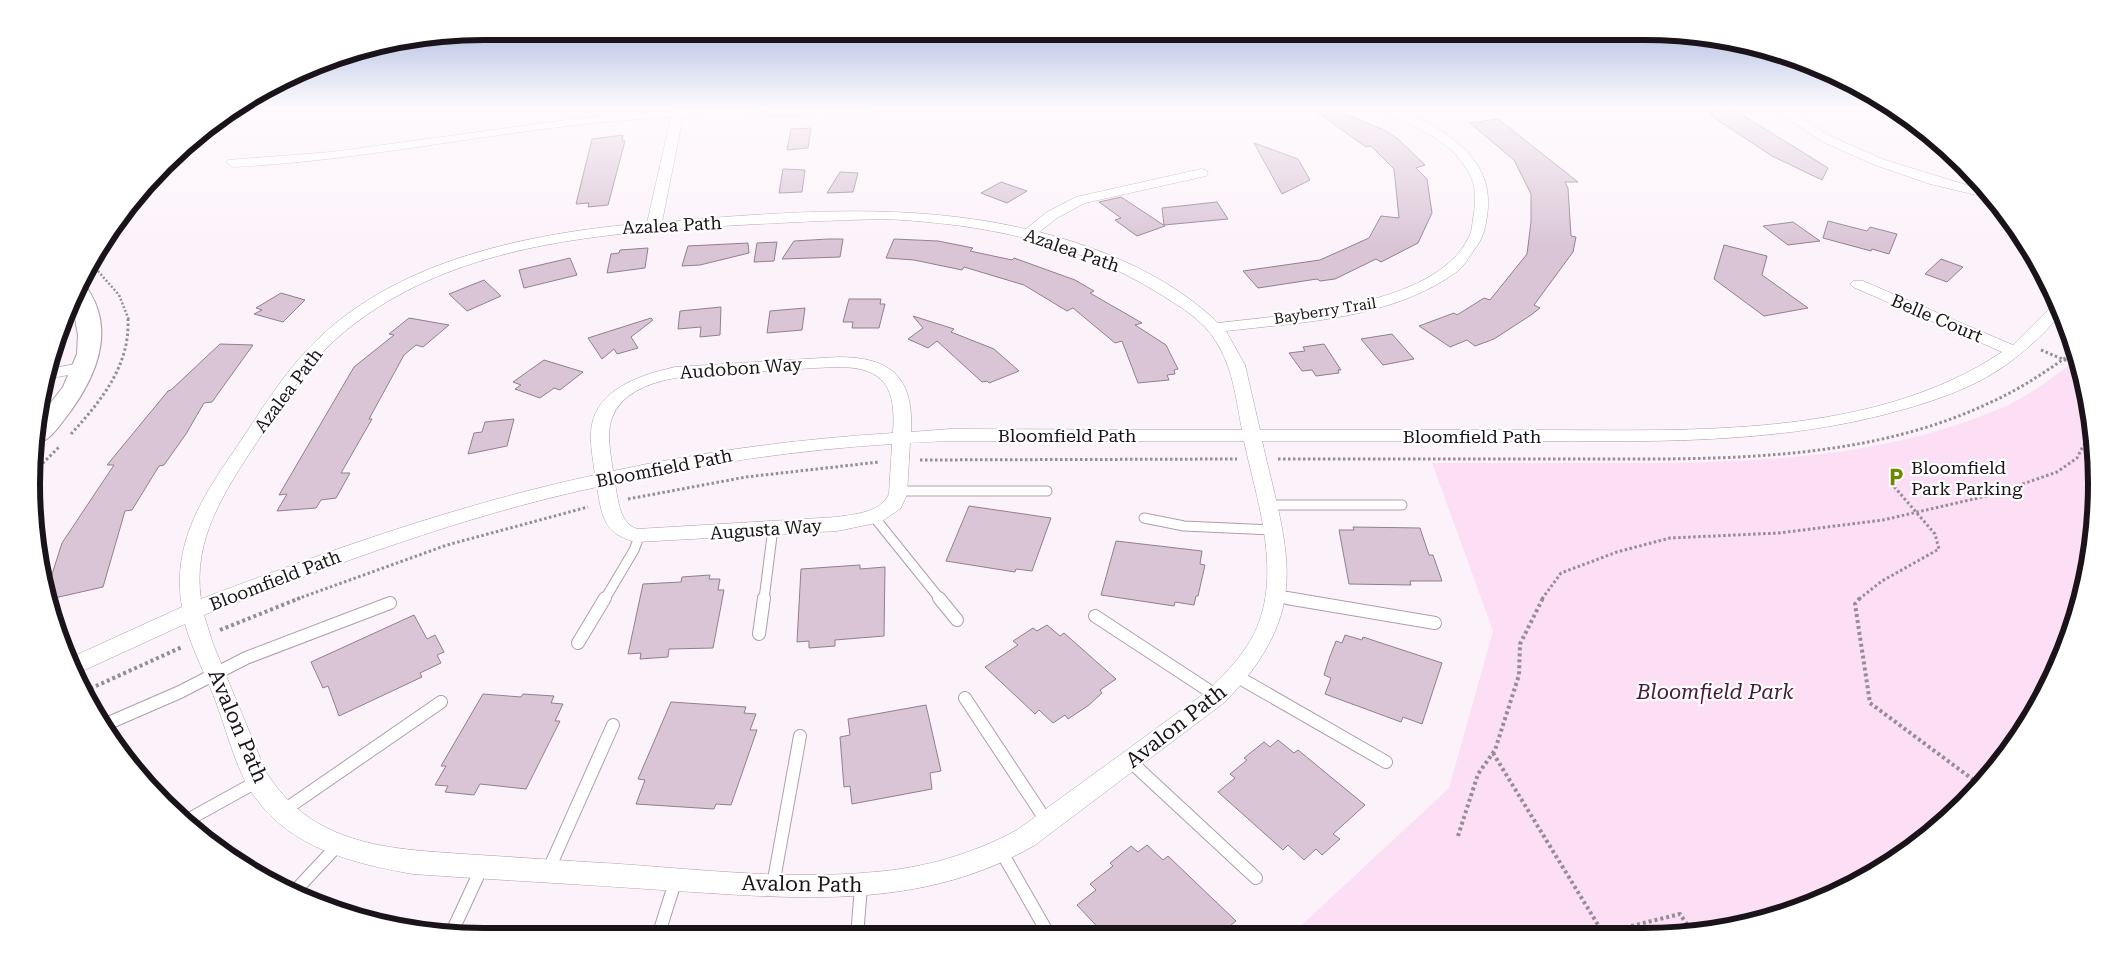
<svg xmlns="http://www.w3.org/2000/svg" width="2128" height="968" font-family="'Roboto Serif',serif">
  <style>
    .green { fill: #fcdef5 }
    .building { fill: #dac5d6; stroke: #927e8e }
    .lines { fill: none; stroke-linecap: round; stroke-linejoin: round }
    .lane-far1-casing { stroke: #b19dad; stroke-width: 11 }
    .lane-casing { stroke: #b19dad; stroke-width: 14 }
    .street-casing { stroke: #b19dad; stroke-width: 1 }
    .secondary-casing { stroke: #b19dad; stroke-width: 2 }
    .path-far2 { stroke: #968d94; stroke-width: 2.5; stroke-dasharray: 2 2; stroke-linecap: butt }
    .path-far1 { stroke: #968d94; stroke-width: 3; stroke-dasharray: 2.5 2.5; stroke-linecap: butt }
    .path { stroke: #968d94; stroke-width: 4; stroke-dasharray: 3 3; stroke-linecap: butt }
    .lane-far1 { stroke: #fff; stroke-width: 9 }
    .lane { stroke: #fff; stroke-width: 12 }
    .street { fill: #fff; fill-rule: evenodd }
    .secondary { fill: #fff; fill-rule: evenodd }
    .labels { text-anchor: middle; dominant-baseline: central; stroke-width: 4.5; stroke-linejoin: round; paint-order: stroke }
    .far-street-label { font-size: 15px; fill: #1a1319; stroke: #fff }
    .street-label { font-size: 18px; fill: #1a1319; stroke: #fff }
    .poi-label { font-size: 18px; fill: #1a1319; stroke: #fff; text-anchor: start }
    .near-park-label { font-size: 21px; font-style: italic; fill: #46193f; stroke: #fff }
    .near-street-label { font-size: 21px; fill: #1a1319; stroke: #fff }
    .rim { fill: none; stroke: #1a1319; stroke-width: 6 }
  </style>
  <rect width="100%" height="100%" fill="#fcf3fa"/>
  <path class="green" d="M2077 359 2088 395 2097 484 2088 572 2062 657 2003 759 1920 843 1818 902 1703 933 1292 934 1449 788 1493 631 1432 463C1494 463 1556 463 1618 463 1748 463 1886 460 2008 405 2033 393 2055 376 2077 359Z"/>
  <g class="building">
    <path d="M1313 109H1333L1384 130 1398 139 1425 165 1416 168 1427 179 1432 213 1418 243 1381 262 1376 259 1335 279 1320 281 1317 279 1258 288 1243 271 1320 260 1369 238 1381 216 1399 218 1394 169 1371 146 1366 147Z"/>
    <path d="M1714 109H1733L1828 168 1822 180 1772 156 1710 115Z"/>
    <path d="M1498 119 1578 182H1565L1568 188 1571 236 1576 237 1573 252 1534 305 1540 308 1531 315 1494 339 1475 346 1467 340 1450 347 1419 326 1454 313 1457 315 1484 298 1490 300 1527 254 1531 222V194L1514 160 1470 123Z"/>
    <path d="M811 128 808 148 787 150 791 129Z"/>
    <path d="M623 135 622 141H625L608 205 588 207 589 203 576 204 592 139Z"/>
    <path d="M1254 143 1298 159 1310 180 1282 194Z"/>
    <path d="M783 169 805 170 802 192 779 193Z"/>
    <path d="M840 172 858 173 853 192 827 193Z"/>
    <path d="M1001 182 1027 191 1007 203 981 193Z"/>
    <path d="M1121 197 1165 226 1137 236 1115 220 1121 218 1099 202Z"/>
    <path d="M1217 202 1228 219 1164 225 1162 208Z"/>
    <path d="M1828 221 1867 231 1870 227 1897 234 1889 254 1872 249 1871 251 1823 238Z"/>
    <path d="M1793 222 1820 241 1788 245 1763 226Z"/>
    <path d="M828 239H843L840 257 782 259 794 241Z"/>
    <path d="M894 239 938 241 973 248 970 251 1012 260 1014 258 1075 280 1094 291 1090 293 1142 323 1135 325 1166 345 1178 369 1174 370 1175 374 1167 375 1169 380 1138 383 1122 341 1115 343 1073 308 1067 311 1024 285 964 267 962 270 914 260 886 258Z"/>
    <path d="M777 242 774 261 754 262 757 243Z"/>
    <path d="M748 243 749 253 700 265 682 266 688 246Z"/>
    <path d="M1724 245 1767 256 1762 275 1808 308 1764 316 1714 279Z"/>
    <path d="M648 248 645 268 607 273 611 254 619 253 620 250Z"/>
    <path d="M570 258 577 275 524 288 519 270Z"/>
    <path d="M1941 259 1963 267 1947 282 1925 274Z"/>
    <path d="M484 280 501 296 467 311 449 294Z"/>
    <path d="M281 293 305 300 283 322 254 314 262 310 256 308Z"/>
    <path d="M849 299H881L880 304H885L879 328H852L853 322H843Z"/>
    <path d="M721 307 720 335 700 337 701 327 678 329 680 311Z"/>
    <path d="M805 308 802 330 767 333 770 311Z"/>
    <path d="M913 316 954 329 951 332 994 349 1019 371 989 383 987 381 982 382 937 341 928 348 908 339 923 328Z"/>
    <path d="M409 318 449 325 423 347 416 345 404 355 369 419H372L341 473H350L336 498 321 500 316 508 277 511 287 494 279 495 354 367 394 335 389 334Z"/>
    <path d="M651 318 653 320 631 337 638 348 617 354 614 349 602 359 588 338Z"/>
    <path d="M1392 334 1414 359 1383 365 1361 339Z"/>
    <path d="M220 344 253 345 212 402 204 403 186 434 164 465 159 466 132 510 125 511 103 587 50 599 47 590 62 543 114 465H107L168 391 171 390Z"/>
    <path d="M1324 344 1341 370H1338L1339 373 1316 376 1312 370 1302 371 1289 353 1305 351 1303 347Z"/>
    <path d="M544 360 583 372 560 390 554 388 540 398 515 389 521 385 513 382Z"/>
    <path d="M514 419 507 446 468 454 474 433 482 432 485 422Z"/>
    <path d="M969 506 1051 518 1032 571 1016 569 1015 572 946 561Z"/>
    <path d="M1353 527 1420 528 1429 555H1433L1442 581H1410L1411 585 1349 584 1339 530H1354Z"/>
    <path d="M1116 541 1202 551 1200 564 1205 565 1198 596H1196L1194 605 1175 602 1174 606 1101 595Z"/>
    <path d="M860 565V569L885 567 884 636 835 640V646L809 648V641L797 642 801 569Z"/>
    <path d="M710 575 709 579H720L718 590H724L713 648 669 649 668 657 640 659 641 653 628 654 643 584 681 582 682 577Z"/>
    <path d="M414 615 427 639 435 635 444 652 437 655 441 663 420 673 422 677 339 716 328 686 323 688 311 662Z"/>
    <path d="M1047 625 1060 636 1064 633 1116 679 1100 690 1102 693 1089 705 1068 719 1065 715 1053 723 1039 710 1035 714 985 667 1018 645 1013 641 1033 628 1037 631Z"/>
    <path d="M1345 635 1362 640 1363 637 1442 663 1422 724 1403 717 1401 722 1325 694 1331 678 1324 675 1329 659 1336 641 1342 643Z"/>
    <path d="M483 694 521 697 523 694 554 696 551 703 563 704 555 721H560L526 789 480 784 474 795 445 792 448 786 435 785 446 766H441Z"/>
    <path d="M671 702 746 707 744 713 756 714 750 730H757L731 805 716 804 714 809 636 804 645 780 638 779Z"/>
    <path d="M926 705 941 771 930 773 932 789 852 804 850 786 844 787 840 737 850 735 848 719Z"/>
    <path d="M1278 740 1294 753 1298 750 1365 805 1333 834 1340 839 1322 855 1316 849 1304 860 1288 845 1283 850 1218 792 1235 778 1230 774 1247 760 1244 758 1264 742 1270 747Z"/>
    <path d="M1147 845 1163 860 1168 856 1236 921 1220 934 1105 935 1077 905 1096 890 1090 884 1113 866 1110 863 1131 846 1138 852Z"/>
  </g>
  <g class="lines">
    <g class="lane-far1-casing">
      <g id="lane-far1">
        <path d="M899 491H1047"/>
        <path d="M1269 505H1402"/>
        <path d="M874 517 940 599"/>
        <path d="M1144 518 1184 526 1273 530"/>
        <path d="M1277 596 1294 599"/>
        <path d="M605 599 634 550 639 537"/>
        <path d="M764 599 773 528"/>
      </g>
    </g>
    <g class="lane-casing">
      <g id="lane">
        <path d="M939 598 957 620"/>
        <path d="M1287 598 1435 623"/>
        <path d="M1095 616 1217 696"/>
        <path d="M759 634 764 598"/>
        <path d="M578 643 605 598"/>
        <path d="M1238 677 1386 762"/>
        <path d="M965 698 1047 822"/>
        <path d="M104 725 180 692 246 658 390 603"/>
        <path d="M1130 761 1256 878"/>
        <path d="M283 811 441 702"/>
        <path d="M184 822 258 781"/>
        <path d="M1001 851 1049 935"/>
        <path d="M548 871 613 725"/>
        <path d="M773 885 800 736"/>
        <path d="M294 892 338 845"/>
        <path d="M451 934 482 867"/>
        <path d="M658 936 676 879"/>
        <path d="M857 936 861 887"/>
      </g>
    </g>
    <g class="street-casing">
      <g id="street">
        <path d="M682 109H890C881 117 710 115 683 116L662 222C783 212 906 201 1026 229L1047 212 1076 197 1201 169 1206 170 1208 173 1206 176 1085 203 1057 218 1039 232C1102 248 1171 277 1218 323 1287 314 1435 308 1469 237 1472 232 1472 225 1473 219 1476 200 1477 184 1466 168 1453 146 1428 133 1407 122 1399 118 1389 115 1383 109 1402 109 1416 116 1433 126 1468 146 1494 173 1487 216 1485 230 1483 239 1474 250 1469 257 1464 266 1458 271 1392 319 1304 322 1226 331L1245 365 1260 430C1354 430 1447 430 1541 430 1691 430 1872 439 2002 352L1853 287 1850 284 1853 281H1863L2013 345 2055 303 2058 302 2063 312C2040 338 2017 360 1987 377 1962 391 1933 401 1905 409 1788 443 1665 442 1543 441 1450 441 1356 441 1262 441 1288 554 1314 609 1225 702L1035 845C919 913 790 898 662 890 579 884 496 880 413 874 350 863 282 846 248 786 234 761 227 732 217 705 207 677 193 652 185 624L78 673 72 657 182 607C171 545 202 497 236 448 261 411 285 370 318 339 401 258 536 232 647 223L671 117C524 124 380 160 233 167L227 163 228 160 331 152 574 119ZM886 219C983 224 1077 242 1160 294 1179 306 1203 320 1215 340 1233 367 1236 399 1242 430L950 429 911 432C914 378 892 357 838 357L675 367C645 374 603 386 593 420 588 437 593 458 595 475 460 504 330 550 201 599 192 539 225 491 257 442 283 404 308 362 344 332 450 245 593 234 723 226 778 223 832 220 886 219ZM838 367C886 367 896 389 893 433 798 439 706 451 613 471 611 455 606 434 612 418 629 371 714 374 754 372 782 370 810 368 838 367ZM950 441H1244C1258 506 1287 585 1247 646 1236 663 1222 676 1209 690L1017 830C973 854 924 868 874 872 779 881 682 867 587 862 546 859 505 857 464 854 421 851 374 849 333 831 304 818 283 799 266 772L213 644 204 615C333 565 462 516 597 487 602 517 604 535 637 542L837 531 881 522 901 508 907 494 910 443ZM892 444 889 494C880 513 855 514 837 517L637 529C619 523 618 499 615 483 707 463 798 450 892 444Z"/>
        <path d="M1773 109H1787L1832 137 1885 160 1986 191 1993 199 1930 184 1875 165 1823 142Z"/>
        <path d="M85 362 91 363 93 367 91 371 46 379 50 369Z"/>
      </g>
    </g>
    <g class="secondary-casing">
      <path id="secondary" d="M81 287 87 288C118 333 93 383 64 420 56 430 48 442 35 444L38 419 63 387 77 354 78 335 73 308Z"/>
    </g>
    <path class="path-far2" d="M90 262 119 295 129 320"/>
    <g class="path-far1">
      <path d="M2041 350 2079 366"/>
      <path d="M71 434C101 401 130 366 128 319"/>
      <path d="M1278 459C1375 459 1473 459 1570 459 1709 459 1858 464 1987 404 2019 390 2047 371 2075 351"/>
      <path d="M920 460 1237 459"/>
      <path d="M32 474 60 446"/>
      <path d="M628 499 746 477 879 462"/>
      <path d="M297 599 447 545 588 507"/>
      <path d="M1542 599 1561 573 1617 552 1670 538 1779 533 1883 520 1991 495 2057 472 2077 458 2083 446 2092 437"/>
      <path d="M1859 599 1882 581 1939 549 1935 534 1891 483"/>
    </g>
    <g class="path">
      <path d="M1860 598 1855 604 1870 703 1979 784"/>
      <path d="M220 630 300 598"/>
      <path d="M85 691 182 647"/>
      <path d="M1493 753 1603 933 1680 914 1693 933"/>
      <path d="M1458 836 1478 774 1495 750 1519 675 1520 644 1543 598"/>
    </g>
    <use href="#lane-far1" class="lane-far1"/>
    <use href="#lane" class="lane"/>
    <use href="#street" class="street"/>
    <use href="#secondary" class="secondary"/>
  </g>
  <linearGradient id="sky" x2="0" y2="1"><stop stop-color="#9fb2dc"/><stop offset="0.44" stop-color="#fefafd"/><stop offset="1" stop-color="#fefafd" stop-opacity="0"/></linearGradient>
  <rect width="2128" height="245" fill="url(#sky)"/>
  <defs>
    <g id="parking-bare" transform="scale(1.5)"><path d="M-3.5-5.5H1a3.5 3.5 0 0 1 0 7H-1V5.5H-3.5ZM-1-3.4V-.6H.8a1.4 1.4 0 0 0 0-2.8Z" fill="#6b8901" stroke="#fff" stroke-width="2.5" paint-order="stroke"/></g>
  </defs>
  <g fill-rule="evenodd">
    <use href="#parking-bare" x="1896" y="477"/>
  </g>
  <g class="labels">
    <g class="far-street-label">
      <text transform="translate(1325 311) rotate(-9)">Bayberry Trail</text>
    </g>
    <g class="street-label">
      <text transform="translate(672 225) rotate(-3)">Azalea Path</text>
      <text transform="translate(1072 250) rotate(19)">Azalea Path</text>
      <text transform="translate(1937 318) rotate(23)">Belle Court</text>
      <text transform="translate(741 368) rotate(-4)">Audobon Way</text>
      <text transform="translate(288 390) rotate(-53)">Azalea Path</text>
      <text x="1067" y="435">Bloomfield Path</text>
      <text x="1472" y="436">Bloomfield Path</text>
      <text transform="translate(664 468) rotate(-11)">Bloomfield Path</text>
      <text transform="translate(766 529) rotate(-4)">Augusta Way</text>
      <text transform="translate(275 580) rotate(-21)">Bloomfield Path</text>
    </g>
    <g class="poi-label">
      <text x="1911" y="467">Bloomfield<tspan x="1911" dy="21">Park Parking</tspan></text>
    </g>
    <g class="near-park-label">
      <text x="1715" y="692">Bloomfield Park</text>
    </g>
    <g class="near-street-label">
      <text transform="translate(238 726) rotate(67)">Avalon Path</text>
      <text transform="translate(1176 726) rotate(-38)">Avalon Path</text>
      <text transform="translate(802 884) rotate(1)">Avalon Path</text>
    </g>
  </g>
  <path d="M0 0H2128V968H0ZM484 40H1644A444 444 0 0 1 2088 484V484A444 444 0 0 1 1644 928H484A444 444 0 0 1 40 484V484A444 444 0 0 1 484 40Z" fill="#fff" fill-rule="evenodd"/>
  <path class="rim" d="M484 40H1644A444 444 0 0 1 2088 484V484A444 444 0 0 1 1644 928H484A444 444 0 0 1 40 484V484A444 444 0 0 1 484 40Z"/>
</svg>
